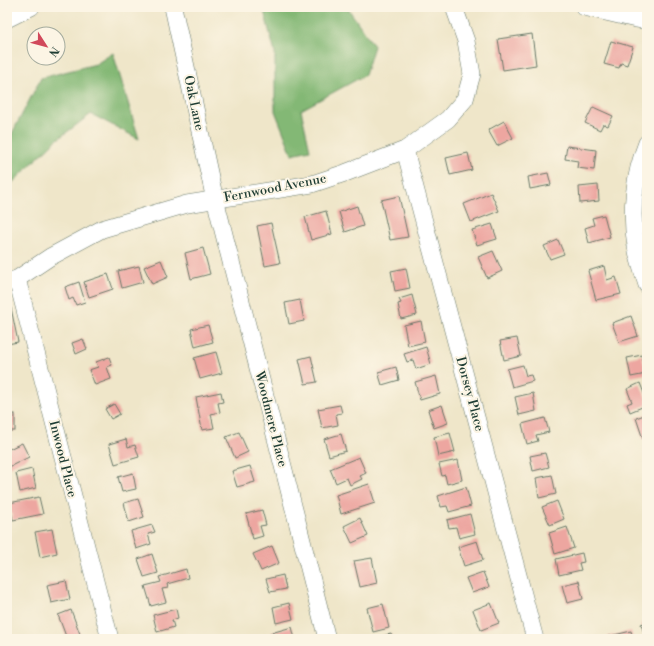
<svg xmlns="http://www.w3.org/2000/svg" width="654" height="646" font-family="'Libre Bodoni',serif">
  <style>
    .forest { fill: #83b874; stroke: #517a54 }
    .building { fill: #eda6a0 }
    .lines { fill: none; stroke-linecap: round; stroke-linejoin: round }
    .minor-casing { stroke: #687868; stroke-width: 18 }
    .minor { stroke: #fff; stroke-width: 17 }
    .labels { text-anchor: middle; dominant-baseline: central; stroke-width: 4; stroke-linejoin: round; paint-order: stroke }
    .street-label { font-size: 13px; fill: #1f3d34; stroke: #fcf5e5 }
  </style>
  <rect width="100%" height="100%" fill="#fcf5e5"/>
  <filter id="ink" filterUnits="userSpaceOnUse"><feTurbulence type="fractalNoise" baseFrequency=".025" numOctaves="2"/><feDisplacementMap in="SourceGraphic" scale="8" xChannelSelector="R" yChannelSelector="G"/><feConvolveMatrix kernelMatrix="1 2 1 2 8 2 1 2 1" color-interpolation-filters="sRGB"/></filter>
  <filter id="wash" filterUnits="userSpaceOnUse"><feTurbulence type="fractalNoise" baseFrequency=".012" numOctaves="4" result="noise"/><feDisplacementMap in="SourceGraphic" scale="16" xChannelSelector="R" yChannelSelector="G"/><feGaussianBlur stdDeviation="0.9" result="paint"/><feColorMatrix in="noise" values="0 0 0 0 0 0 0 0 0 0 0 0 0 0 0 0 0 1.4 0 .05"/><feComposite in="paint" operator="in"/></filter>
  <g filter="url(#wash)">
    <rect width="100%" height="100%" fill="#efe6c9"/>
    <g class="forest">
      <path d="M263 7H347L374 46 365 75 301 110 310 150 292 154 275 111V53Z"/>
      <path d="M113 53 139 139 91 114 55 141 9 186H7V143L41 78 96 64Z"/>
    </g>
    <g id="blocks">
      <g class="building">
        <path d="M532 34 536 65 503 70 498 39Z"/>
        <path d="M611 41 633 47 627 65 621 63 619 68 604 64Z"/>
        <path d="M593 107 613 116 608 126 603 124 600 130 585 123Z"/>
        <path d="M504 121 513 138 497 146 488 130Z"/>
        <path d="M567 146 596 150 594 170 577 168 578 161 565 159Z"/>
        <path d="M468 153 472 170 450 175 446 158Z"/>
        <path d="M548 173 551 185 530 189 528 177Z"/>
        <path d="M598 185 599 201 580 203 579 187Z"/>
        <path d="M491 193 499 211 471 222 464 204Z"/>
        <path d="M399 196 408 237 390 240 381 200Z"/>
        <path d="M357 206 363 226 345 232 339 212Z"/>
        <path d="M326 211 332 234 311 240 305 217Z"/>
        <path d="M604 215 610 237 589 243 585 228 594 225 592 218Z"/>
        <path d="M271 223 280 263 265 266 257 226Z"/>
        <path d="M492 224 497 239 477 245 472 230Z"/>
        <path d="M558 240 564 254 550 259 544 246Z"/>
        <path d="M203 248 210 274 191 279 185 253Z"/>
        <path d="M493 251 502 271 487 278 478 257Z"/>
        <path d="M161 260 168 277 152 284 144 267Z"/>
        <path d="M139 266 143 282 122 288 118 271Z"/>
        <path d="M604 266 607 280 616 277 621 294 596 300 588 271Z"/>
        <path d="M406 268 410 288 395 291 391 271Z"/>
        <path d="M108 274 113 289 89 297 84 282Z"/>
        <path d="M79 282 85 302 76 305 73 298 69 300 65 287Z"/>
        <path d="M412 295 417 315 401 319 398 304 401 303 399 299Z"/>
        <path d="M300 300 304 321 289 324 285 303Z"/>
        <path d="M11 308 18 342 7 344V309Z"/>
        <path d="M631 316 638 336 619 342 612 323Z"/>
        <path d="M421 321 425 342 408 346 404 325Z"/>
        <path d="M208 325 213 342 195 347 191 329Z"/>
        <path d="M517 338 521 356 504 360 500 341Z"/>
        <path d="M83 339 87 349 76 354 72 343Z"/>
        <path d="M426 347 431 364 416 369 413 360 407 362 404 354Z"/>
        <path d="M216 352 222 373 200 379 194 358Z"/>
        <path d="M642 355 646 374 631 377 627 358Z"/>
        <path d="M311 356 317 382 305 384 299 359Z"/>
        <path d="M109 357 112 365 107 367 111 379 95 385 89 370 98 367 96 362Z"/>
        <path d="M523 365 526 376 531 375 533 381 512 387 507 369Z"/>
        <path d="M396 367 399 380 382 385 378 372Z"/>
        <path d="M436 376 440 394 420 400 415 382Z"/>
        <path d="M640 383 647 401V405L630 412 627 404 632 402 627 389Z"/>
        <path d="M221 392 223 402 218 403 220 412 211 414 214 428 202 430 196 397Z"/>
        <path d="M533 393 536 411 519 415 515 397Z"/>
        <path d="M114 404 120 414 111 419 105 409Z"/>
        <path d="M340 405 342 413 336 414 338 425 322 428 318 409Z"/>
        <path d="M442 405 448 423 434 428 428 410Z"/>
        <rect x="7" y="414" width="8" height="17"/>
        <path d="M647 414V438L643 439 636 418Z"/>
        <path d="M545 418 549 432 536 435 538 441 527 444 522 424Z"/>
        <path d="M239 432 248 452 235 458 226 437Z"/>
        <path d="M450 433 455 452 438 456 434 437Z"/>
        <path d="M341 434 346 451 329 456 324 439Z"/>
        <path d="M126 439 128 447 135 445 139 457 115 464 109 444Z"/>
        <path d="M22 443 29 457 7 468V450Z"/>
        <path d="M545 453 549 467 533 471 530 456Z"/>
        <path d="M359 457 366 473 360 476 362 479 350 485 347 478 336 483 330 469Z"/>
        <path d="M458 460 462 480 447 484 445 475 442 476 439 464Z"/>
        <path d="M250 466 255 482 237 487 232 471Z"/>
        <path d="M32 469 36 488 20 492 16 473Z"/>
        <path d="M133 473 136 489 122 492 118 477Z"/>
        <path d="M552 475 556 494 539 498 536 478Z"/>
        <path d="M369 484 375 503 341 514 336 495Z"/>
        <path d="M466 487 471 506 449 512 447 506 441 507 438 496Z"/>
        <path d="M39 497 43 514 13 520 9 503Z"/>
        <path d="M138 499 144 517 129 522 124 503Z"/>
        <path d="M557 501 564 519 550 525 542 507Z"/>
        <path d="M262 510 266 525 260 526 263 536 253 539 246 514Z"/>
        <path d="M470 514 475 534 459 538 456 527 449 528 447 520Z"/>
        <path d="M360 518 368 536 352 543 344 526Z"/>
        <path d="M152 525 155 532 148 534 151 544 136 549 131 531Z"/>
        <path d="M567 527 574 548 555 554 549 533Z"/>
        <path d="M52 529 57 553 40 557 35 532Z"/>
        <path d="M477 541 483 560 464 566 458 547Z"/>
        <path d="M272 546 279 563 261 571 253 554Z"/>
        <path d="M582 553 584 562 579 563 581 570 559 575 556 559Z"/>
        <path d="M152 554 158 573 144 577 138 559Z"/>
        <path d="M372 558 377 583 360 587 354 561Z"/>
        <path d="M186 569 188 578 167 584 168 588 162 589 166 602 151 606 145 586 161 582 159 577Z"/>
        <path d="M483 572 489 587 472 593 466 578Z"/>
        <path d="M283 575 286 589 270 592 266 579Z"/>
        <path d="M66 581 70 599 51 603 47 585Z"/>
        <path d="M579 581 583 599 567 603 562 585Z"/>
        <path d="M289 603 293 619 276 623 273 607Z"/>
        <path d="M491 603 499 623 481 630 473 610Z"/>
        <path d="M383 604 389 628 373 632 367 608Z"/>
        <path d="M176 609 178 618 172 620 174 627 157 632 153 615Z"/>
        <path d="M71 610 80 634 67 639 58 615Z"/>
        <path d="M647 622V639H646L641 624Z"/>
        <path d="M292 627 295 639H272L271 633Z"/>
        <path d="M631 631 633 639H606V637Z"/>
        <path d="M391 634 393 639H373V638Z"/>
      </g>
    </g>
  </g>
  <g filter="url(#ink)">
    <use href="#blocks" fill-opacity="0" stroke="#687868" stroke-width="1"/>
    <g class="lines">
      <g class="minor-casing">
        <g id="minor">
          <path d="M173 7 213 191 327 639"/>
          <path d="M584 7 636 19 647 21"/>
          <path d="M7 19 31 7"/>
          <path d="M647 143C634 175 630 212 636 246 638 259 643 272 647 285"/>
          <path d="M405 150 535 639"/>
          <path d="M17 279 110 639"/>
          <path d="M7 282 17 279 50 257 102 229 187 204 312 184 345 173 405 150 448 119 465 99 472 74 466 41 454 7"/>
        </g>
      </g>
      <use href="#minor" class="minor"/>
    </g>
  </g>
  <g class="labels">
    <g class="street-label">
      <text transform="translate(194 103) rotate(78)">Oak Lane</text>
      <text transform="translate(275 188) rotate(-11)">Fernwood Avenue</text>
      <text transform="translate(470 394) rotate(75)">Dorsey Place</text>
      <text transform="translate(271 419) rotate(76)">Woodmere Place</text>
      <text transform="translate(63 459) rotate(76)">Inwood Place</text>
    </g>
  </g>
  <rect width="654" height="646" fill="none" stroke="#fcf5e5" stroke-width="24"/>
  <g transform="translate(46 46) rotate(126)"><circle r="19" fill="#fcf5e5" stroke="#a4ab9e"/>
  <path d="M0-3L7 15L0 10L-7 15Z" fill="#d1495b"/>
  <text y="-6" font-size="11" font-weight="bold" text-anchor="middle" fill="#1f3d34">N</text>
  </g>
</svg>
